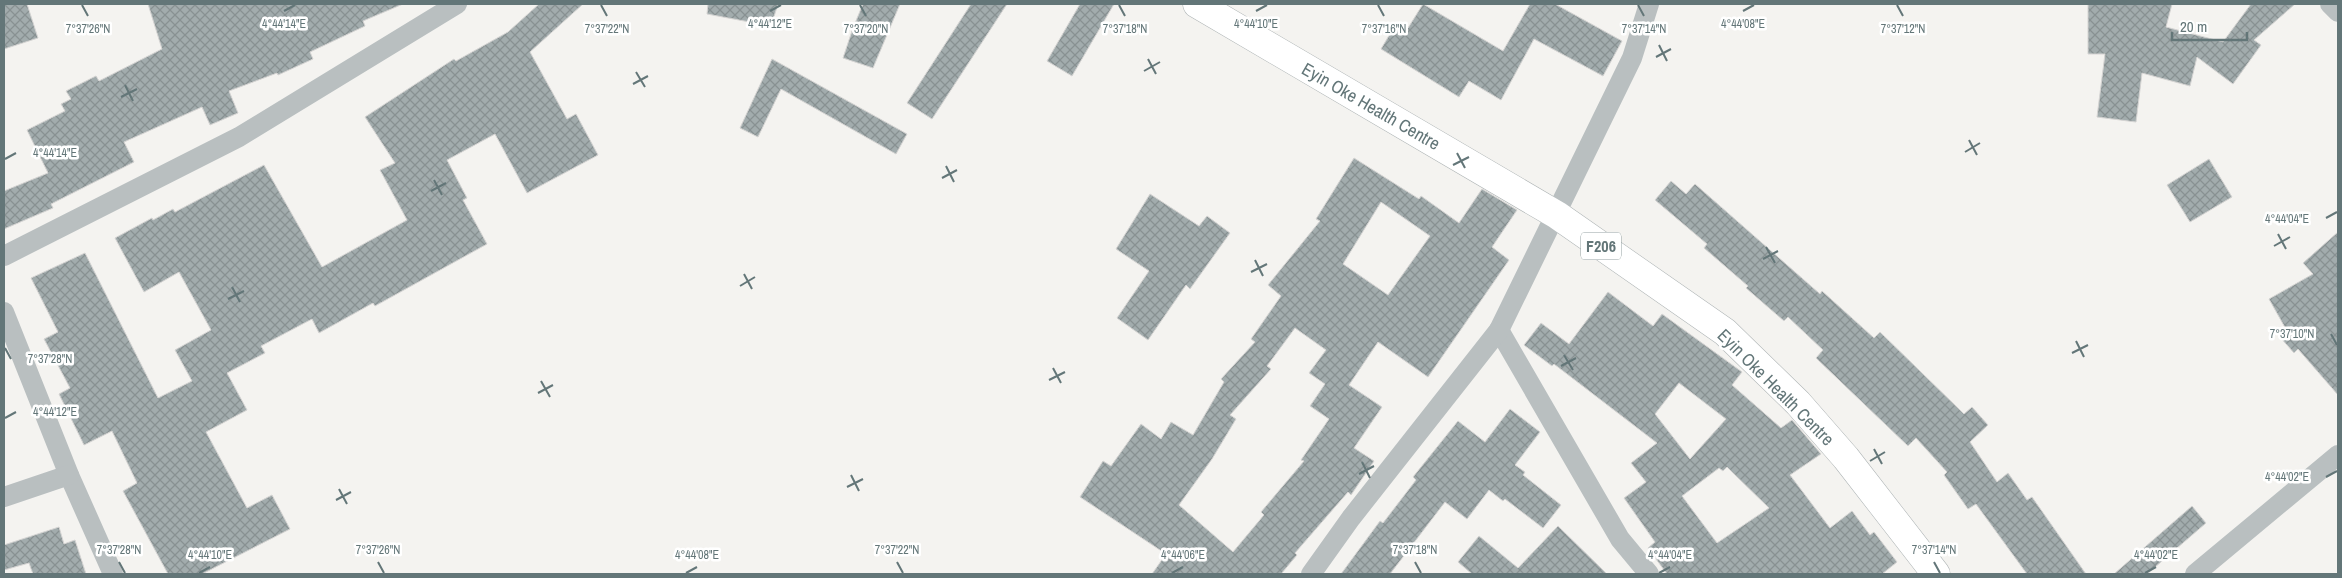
<svg xmlns="http://www.w3.org/2000/svg" width="2342" height="578" font-family="'Archivo Narrow',sans-serif">
  <style>
    .building { fill: url(#building-cross-hatch); stroke: #d5d4d3; fill-rule: evenodd }
    .lines { fill: none; stroke-linecap: round; stroke-linejoin: round }
    .primary-casing { stroke: #adb3b4; stroke-width: 29 }
    .minor { stroke: #b9bfc0; stroke-width: 20 }
    .primary { stroke: #fff; stroke-width: 28 }
    .ticks { fill: none; stroke: #637678; stroke-width: 2 }
    .labels { text-anchor: middle; dominant-baseline: central; stroke-width: 5; stroke-linejoin: round; paint-order: stroke }
    .shield { fill: #fff; stroke: #929fa0; stroke-width: 1 }
    .shield-label { font-size: 16px; font-weight: bold; fill: #637678 }
    .street-label { font-size: 18px; fill: #637678; stroke: #fff }
    .ticks-label { font-size: 12px; text-anchor: middle; fill: #637678; stroke: #fff; stroke-width: 5; stroke-linejoin: round; paint-order: stroke }
  </style>
  <defs>
    <pattern id="building-cross-hatch" width="8" height="8" patternUnits="userSpaceOnUse" patternTransform="scale(1.25)"><rect width="8" height="8" fill="#a2acad"/><path d="M0 0l8 8M0 8l8-8" fill="none" stroke="#889192"/></pattern>
  </defs>
  <rect width="100%" height="100%" fill="#f4f3f0"/>
  <g class="building">
    <path d="M4 4H27L38 38 4 49Z"/>
    <path d="M148 4H403L363 21 365 26 310 52 313 59 278 75 277 73 229 91 238 113 210 125 202 107 124 142 134 162 51 204 53 208 4 229V191L48 173 27 130 65 111 61 104 71 99 66 91 96 76 99 81 162 49Z"/>
    <path d="M539 4H583L530 52 567 119 576 114 598 155 527 193 495 134 447 160 467 198 463 200 487 244 375 306 373 303 319 333 312 319 261 346 265 353 227 373 247 410 206 432 247 508 272 495 290 529 202 574H168L123 491 137 483 112 431 84 445 59 394 70 388 44 339 58 332 31 278 85 253 158 398 192 381 175 350 211 330 179 272 144 292 115 238 152 218 153 220 173 209 175 212 264 165 322 267 407 220 380 170 395 163 365 117 454 59 456 61 508 32Z"/>
    <path d="M708 4H778L771 26 707 14Z"/>
    <path d="M863 4H900L873 68 843 58 853 28Z"/>
    <path d="M971 4H1007L932 119 907 103Z"/>
    <path d="M1080 4H1114L1072 76 1047 61Z"/>
    <path d="M1423 4 1503 51 1530 4H1555L1622 41 1603 76 1534 39 1501 100 1469 81 1459 97 1381 49 1397 22 1408 28Z"/>
    <path d="M2088 4H2172L2166 27 2223 42 2251 4H2295L2254 40 2261 45 2233 84 2197 57 2190 86 2142 73 2136 122 2097 117 2105 54H2088Z"/>
    <path d="M772 59 907 134 896 154 781 89 758 137 740 128Z"/>
    <path d="M1354 158 1419 199 1421 196 1459 223 1482 189 1517 210 1492 247 1509 260 1428 377 1378 342 1349 385 1382 407 1354 448 1374 461 1351 495 1348 492 1295 553 1297 555 1281 574H1152L1166 554 1080 497 1103 461 1111 466 1141 424 1161 439 1171 422 1193 435 1224 382 1221 379 1255 342 1251 339 1281 296 1268 285 1320 221 1316 219ZM1381 202 1430 236 1388 295 1343 264ZM1295 328 1326 350 1309 373 1325 384 1310 406 1329 419 1301 460 1304 461 1261 512 1264 515 1233 552 1179 505 1212 459 1236 419 1230 415 1271 369 1267 366Z"/>
    <path d="M2209 159 2232 197 2190 222 2167 185Z"/>
    <path d="M1671 181 1686 194 1695 184 1820 294 1822 291 1874 338 1880 332 1964 414 1972 407 1988 425 1970 442 1997 482 2008 473 2027 500 2032 497 2086 574H2027L1976 504 1968 509 1944 475 1947 472 1916 438 1908 446 1816 358 1823 350 1788 317 1784 321 1746 288 1748 286 1704 248 1707 244 1655 200Z"/>
    <path d="M1150 194 1199 226 1207 216 1230 233 1190 289 1186 285 1148 340 1117 318 1149 271 1116 249Z"/>
    <path d="M2338 232V395L2298 349 2294 353 2280 337 2287 331 2269 299 2313 274 2303 263Z"/>
    <path d="M1608 292 1653 326 1662 314 1742 372 1732 385 1781 428 1792 420 1821 454 1790 475 1830 528 1852 511 1870 535 1874 532 1897 562 1882 574H1667L1648 548 1655 542 1624 498 1646 482 1631 463 1657 443 1554 364 1552 366 1524 345 1541 323 1569 344ZM1679 383 1726 419 1690 459 1655 414ZM1727 467 1769 508 1717 543 1682 496 1719 468 1723 471Z"/>
    <path d="M1510 409 1540 432 1515 465 1525 472 1523 475 1561 505 1543 528 1505 499 1503 501 1489 490 1467 519 1445 502 1390 574H1341L1380 521 1383 523 1416 480 1413 477 1458 421 1485 442Z"/>
    <path d="M2192 506 2206 523 2147 574H2114Z"/>
    <path d="M1558 526 1607 574H1472L1458 562 1479 536 1518 568Z"/>
    <path d="M59 527 64 544 75 540 86 574H33L29 563 4 570V545Z"/>
  </g>
  <g class="lines">
    <g class="primary-casing">
      <path id="primary" d="M1197 4 1557 215 1725 332 1798 403 1846 458 1936 574"/>
    </g>
    <g class="minor">
      <path d="M2330 4 2338 12"/>
      <path d="M4 256 239 137 457 4"/>
      <path d="M4 312 69 475 113 574"/>
      <path d="M1499 330 1620 539 1649 574"/>
      <path d="M4 497 69 475"/>
      <path d="M1311 574 1351 518 1499 330 1632 58 1649 4"/>
      <path d="M2195 574 2338 455"/>
    </g>
    <use href="#primary" class="primary"/>
  </g>
  <path class="ticks" d="M82 5 88 16M601 5 607 16M860 5 866 16M1119 5 1125 16M1378 5 1384 16M1638 5 1644 16M1897 5 1903 16M284 11 295 5M770 11 781 5M1256 11 1267 5M1743 11 1754 5M1659 45 1667 61M1656 57 1671 49M1148 59 1156 74M1144 71 1160 62M636 72 645 87M633 84 648 76M125 85 133 101M121 97 137 89M1969 140 1977 155M1965 152 1980 143M1457 153 1465 168M5 159 16 153M1453 165 1469 157M946 166 954 182M942 178 957 170M434 180 442 195M431 191 446 183M2326 218 2337 212M2278 234 2286 249M2274 246 2290 237M1766 247 1775 263M1763 259 1778 251M1255 260 1263 276M1251 272 1267 264M744 274 752 289M740 286 755 277M232 287 240 302M228 299 244 291M2331 334 2337 345M2076 341 2084 357M5 348 11 359M2072 353 2088 345M1564 355 1573 370M1561 366 1576 358M1053 368 1061 383M1049 380 1065 372M541 381 550 397M538 393 553 385M5 418 16 412M1874 449 1882 464M1870 461 1885 452M1362 462 1370 478M1359 474 1374 466M851 475 859 491M2326 477 2337 471M847 487 863 479M339 489 347 504M336 500 351 492M119 562 125 573M378 562 384 573M897 562 903 573M1415 562 1421 573M1934 562 1940 573M199 573 210 567M686 573 697 567M1172 573 1183 567M1659 573 1670 567M2145 573 2156 567"/>
  <g class="labels">
    <rect class="shield" x="1581" y="232.5" width="40" height="27" rx="4"/>
    <g class="shield-label">
      <text x="1601" y="246">F206</text>
    </g>
    <g class="street-label">
      <text transform="translate(1371 106) rotate(30)">Eyin Oke Health Centre</text>
      <text transform="translate(1776 387) rotate(45)">Eyin Oke Health Centre</text>
    </g>
  </g>
  <g class="ticks-label">
    <text x="284" y="28">4°44'14"E</text>
    <text x="770" y="28">4°44'12"E</text>
    <text x="1256" y="28">4°44'10"E</text>
    <text x="1743" y="28">4°44'08"E</text>
    <text x="88" y="33">7°37'26"N</text>
    <text x="607" y="33">7°37'22"N</text>
    <text x="866" y="33">7°37'20"N</text>
    <text x="1125" y="33">7°37'18"N</text>
    <text x="1384" y="33">7°37'16"N</text>
    <text x="1644" y="33">7°37'14"N</text>
    <text x="1903" y="33">7°37'12"N</text>
    <text x="55" y="157">4°44'14"E</text>
    <text x="2287" y="223">4°44'04"E</text>
    <text x="2292" y="338">7°37'10"N</text>
    <text x="50" y="363">7°37'28"N</text>
    <text x="55" y="416">4°44'12"E</text>
    <text x="2287" y="481">4°44'02"E</text>
    <text x="119" y="554">7°37'28"N</text>
    <text x="378" y="554">7°37'26"N</text>
    <text x="897" y="554">7°37'22"N</text>
    <text x="1415" y="554">7°37'18"N</text>
    <text x="1934" y="554">7°37'14"N</text>
    <text x="210" y="559">4°44'10"E</text>
    <text x="697" y="559">4°44'08"E</text>
    <text x="1183" y="559">4°44'06"E</text>
    <text x="1670" y="559">4°44'04"E</text>
    <text x="2156" y="559">4°44'02"E</text>
  </g>
  <rect width="2342" height="578" fill="none" stroke="#637678" stroke-width="10"/>
  <path d="M2172 32v8h75v-8" fill="none" stroke="#637678" stroke-width="2.5"/>
  <text x="2180" y="32" font-size="15" fill="#637678" stroke="#ffffff" stroke-width="4" paint-order="stroke">20 m</text>
</svg>
